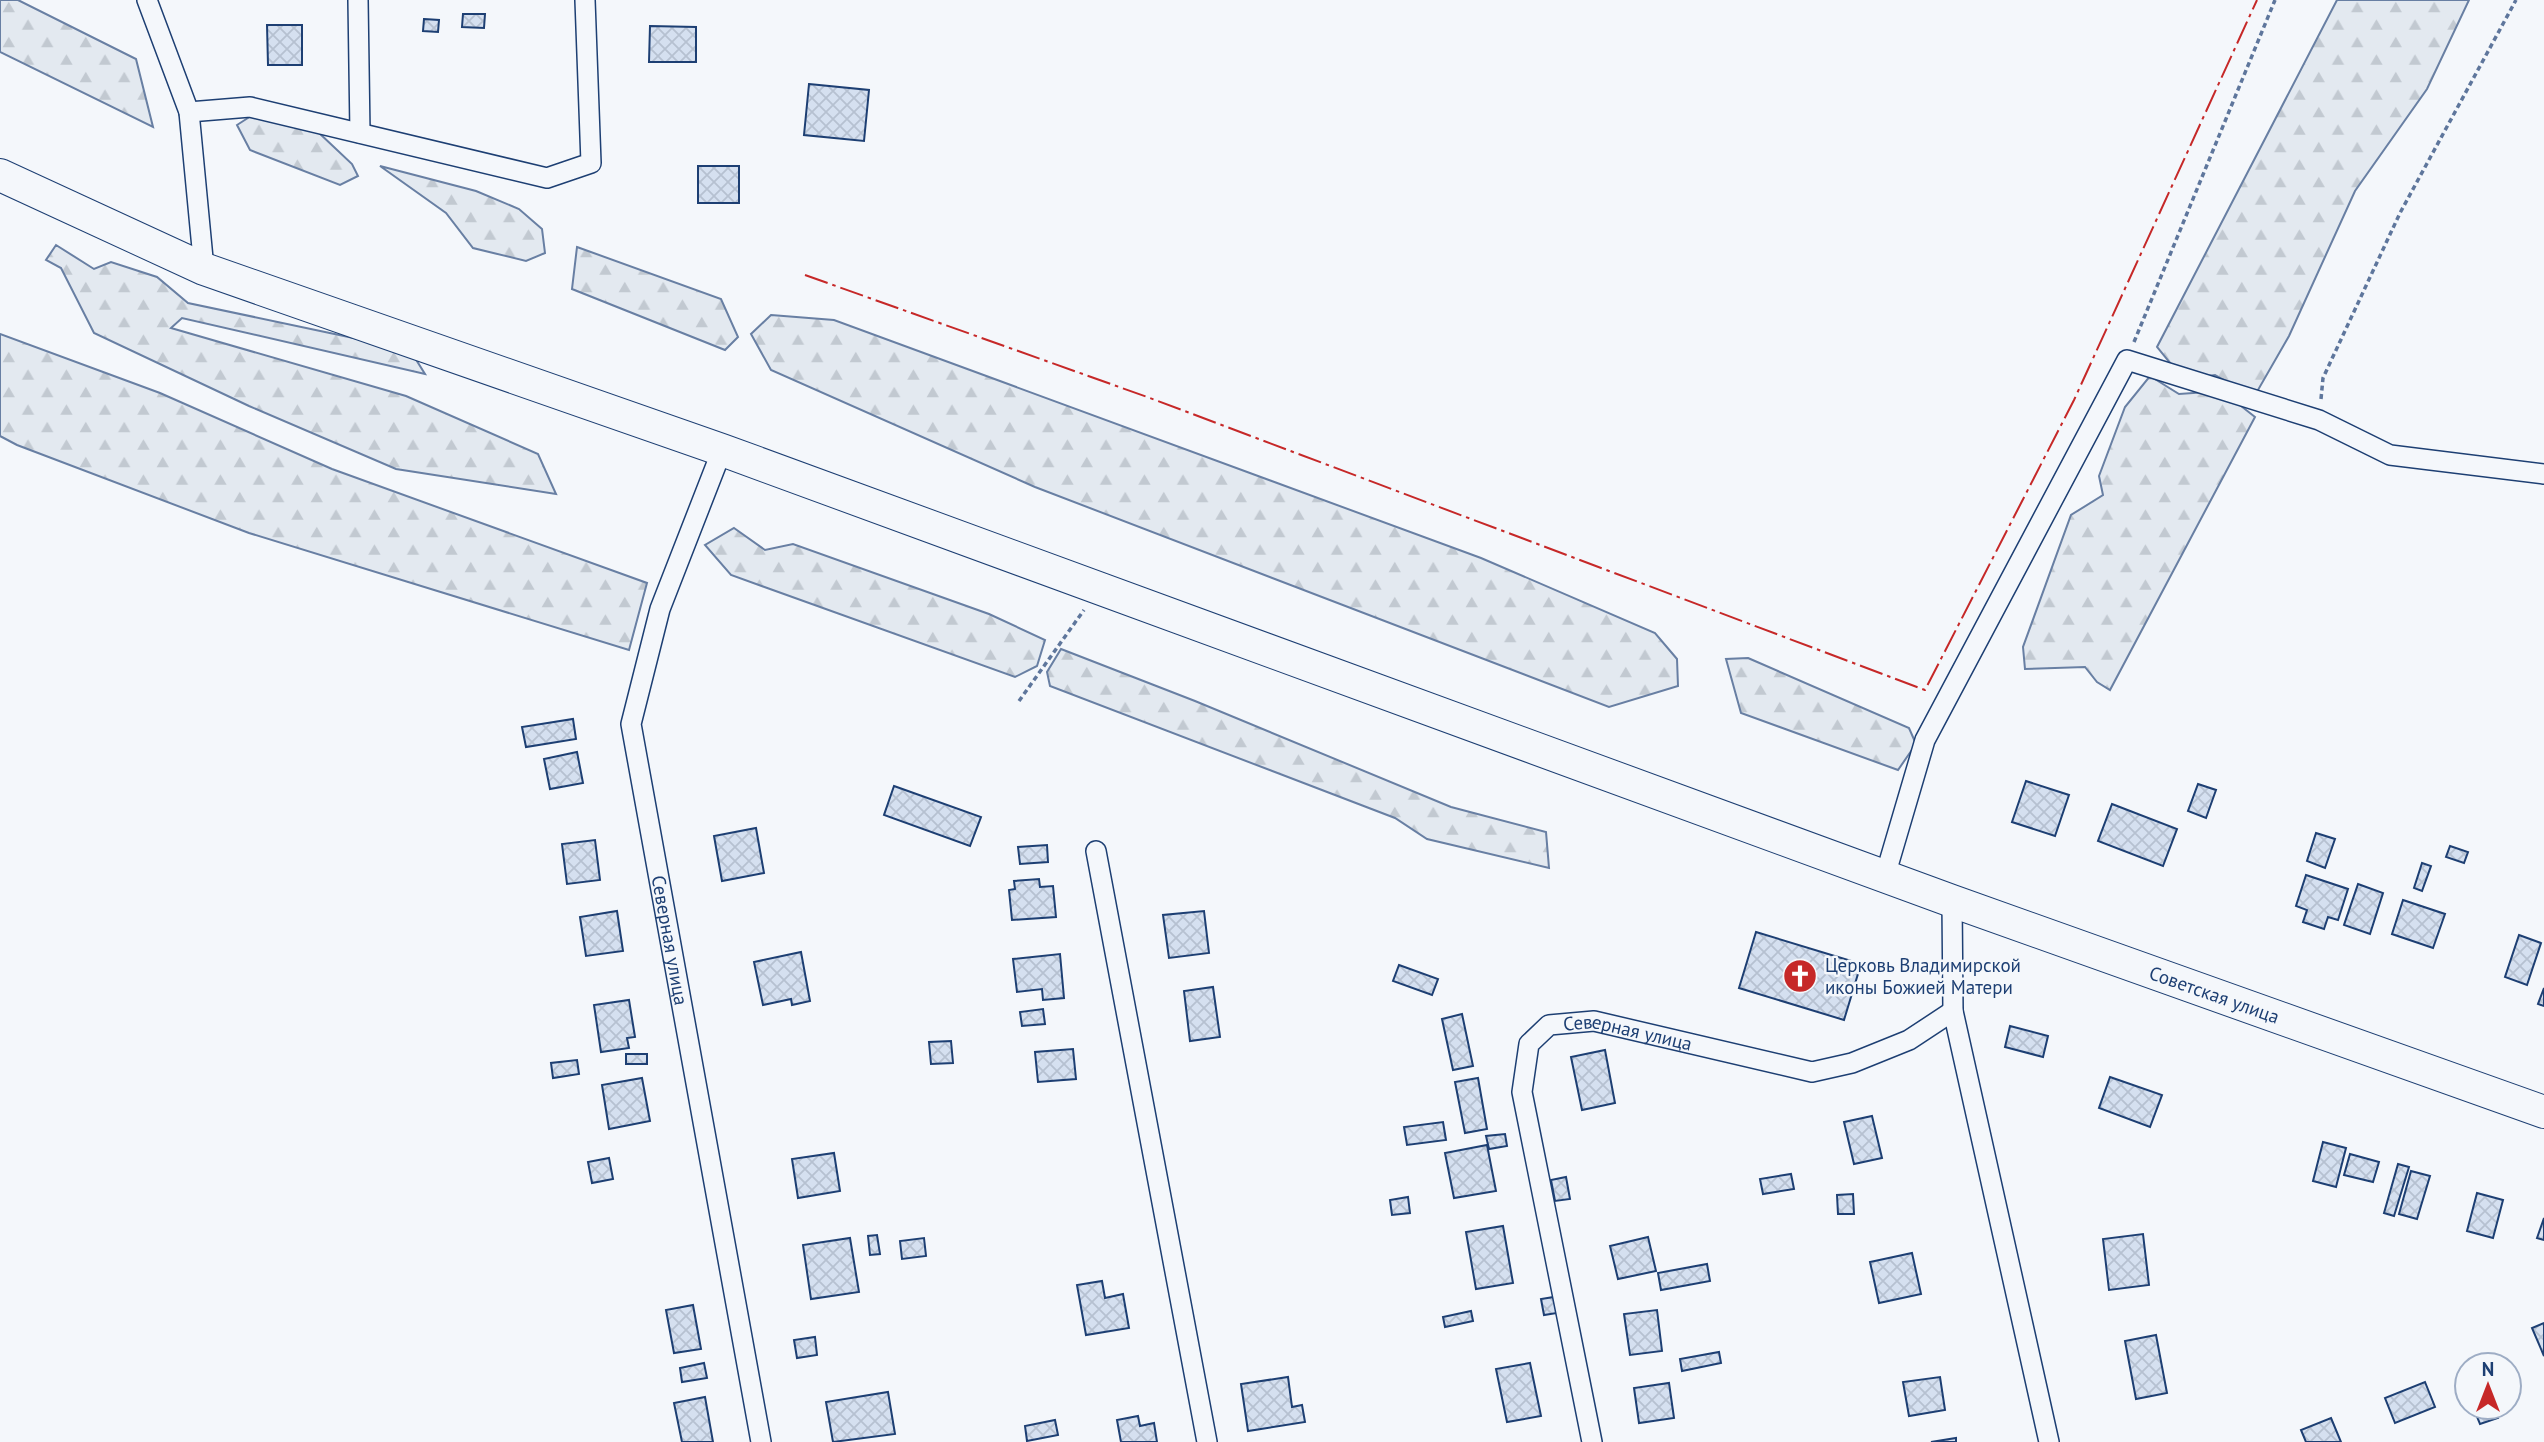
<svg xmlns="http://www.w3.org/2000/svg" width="2544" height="1442" font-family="'PT Sans',sans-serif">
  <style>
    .forest { fill: url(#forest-firs); stroke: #687fa3; stroke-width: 2 }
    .building { fill: url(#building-cross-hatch); stroke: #1d3f73; stroke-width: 2 }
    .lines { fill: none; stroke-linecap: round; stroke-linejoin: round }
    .street-casing { stroke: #1d3f73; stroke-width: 22 }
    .primary-casing { stroke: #1d3f73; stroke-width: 34 }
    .path { stroke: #5e769c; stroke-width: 3.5; stroke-dasharray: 5 3.5; stroke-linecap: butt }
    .street { stroke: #f4f7fb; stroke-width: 19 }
    .primary { stroke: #f4f7fb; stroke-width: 32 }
    .power { stroke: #c62828; stroke-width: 2; stroke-dasharray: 24 5 3.5 5; stroke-linecap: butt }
    .labels { text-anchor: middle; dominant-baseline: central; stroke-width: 5; stroke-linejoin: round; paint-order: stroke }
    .street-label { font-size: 19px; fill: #1d3f73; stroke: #f4f7fb }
    .poi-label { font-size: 19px; fill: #1d3f73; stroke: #f4f7fb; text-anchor: start }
  </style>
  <defs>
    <pattern id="forest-firs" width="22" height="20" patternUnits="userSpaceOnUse" patternTransform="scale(1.75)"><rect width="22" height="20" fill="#e3e9f0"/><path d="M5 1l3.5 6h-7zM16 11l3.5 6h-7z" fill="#c2c9d1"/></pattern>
    <pattern id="building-cross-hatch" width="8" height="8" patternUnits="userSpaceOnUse" patternTransform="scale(1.75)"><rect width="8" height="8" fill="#d5e0f0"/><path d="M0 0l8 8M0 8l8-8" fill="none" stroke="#b6c1d1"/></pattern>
  </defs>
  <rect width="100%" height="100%" fill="#f4f7fb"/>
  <g class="forest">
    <path d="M0 0H18L136 59 153 127 0 52Z"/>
    <path d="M2337 0H2469L2427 89 2355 191 2289 336 2254 397 2215 375 2183 379 2157 347Z"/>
    <path d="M251 116 318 132 352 164 358 176 340 185 250 150 237 125Z"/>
    <path d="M380 166 476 191 519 209 542 229 545 253 526 261 473 248 446 213Z"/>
    <path d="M56 245 94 269 111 262 157 277 188 303 410 350 425 374 182 318 171 328 406 396 538 454 556 494 396 469 249 406 94 333 61 268 46 260Z"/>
    <path d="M577 247 721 299 738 337 725 350 572 289Z"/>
    <path d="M771 315 834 320 1481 558 1655 633 1677 659 1678 686 1609 707 1035 487 771 370 751 334Z"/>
    <path d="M0 334 160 393 332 469 647 583 629 650 249 533 17 445 0 436Z"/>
    <path d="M2150 376 2179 394 2222 391 2255 417 2110 690 2097 682 2085 667 2025 669 2023 647 2071 515 2103 495 2099 476 2125 407Z"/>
    <path d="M734 528 765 550 793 544 989 614 1045 640 1037 666 1015 677 731 575 705 545Z"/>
    <path d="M1061 649 1195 701 1451 807 1546 832 1549 868 1427 839 1395 818 1050 686 1047 672Z"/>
    <path d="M1748 658 1909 728 1916 744 1898 770 1741 713 1726 659Z"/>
  </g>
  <g class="building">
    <path d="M463 14H485L484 28 462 27Z"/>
    <path d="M424 19 439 20 438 32 423 31Z"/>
    <path d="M267 25H302V65H268Z"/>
    <path d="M650 26 696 27V62H649Z"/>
    <path d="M809 84 869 90 864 141 804 135Z"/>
    <rect x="698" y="166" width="41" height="37"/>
    <path d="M573 719 576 739 526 747 522 727Z"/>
    <path d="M577 752 583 783 550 789 544 759Z"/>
    <path d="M2026 781 2069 795 2055 836 2012 822Z"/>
    <path d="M2198 784 2216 790 2206 818 2188 811Z"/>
    <path d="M894 786 981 817 970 846 884 815Z"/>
    <path d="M2112 804 2177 829 2163 866 2098 841Z"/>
    <path d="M756 828 764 873 722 881 714 836Z"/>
    <path d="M2316 833 2335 839 2325 868 2307 861Z"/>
    <path d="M595 840 600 880 567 884 562 844Z"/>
    <path d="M1047 845 1048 862 1020 864 1018 847Z"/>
    <path d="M2450 846 2468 852 2464 863 2446 857Z"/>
    <path d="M2422 863 2431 866 2422 891 2414 888Z"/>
    <path d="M2306 875 2348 889 2338 920 2328 917 2324 929 2303 922 2307 910 2296 906Z"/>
    <path d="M1039 879 1040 887 1053 886 1056 917 1012 920 1009 890 1015 889 1014 881Z"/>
    <path d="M2358 884 2383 893 2370 934 2344 925Z"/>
    <path d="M2403 900 2445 914 2433 948 2392 934Z"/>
    <path d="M617 911 623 951 586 956 580 917Z"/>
    <path d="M1204 911 1209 953 1169 958 1163 915Z"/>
    <path d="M1756 932 1861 964 1844 1020 1739 988Z"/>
    <path d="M2519 935 2541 943 2527 985 2505 977Z"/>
    <path d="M801 952 810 1001 792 1005 791 999 763 1005 754 962Z"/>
    <path d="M1060 954 1064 998 1043 1000 1042 989 1017 992 1013 959Z"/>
    <path d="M1399 965 1438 979 1432 995 1393 981Z"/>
    <path d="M1213 987 1220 1037 1190 1041 1184 991Z"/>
    <path d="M2544 988V1006L2538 1004Z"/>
    <path d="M629 1000 635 1037 627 1038 629 1048 601 1052 594 1005Z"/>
    <path d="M1043 1009 1045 1024 1022 1026 1020 1012Z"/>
    <path d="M1462 1014 1473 1066 1453 1070 1442 1019Z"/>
    <path d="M2010 1026 2048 1036 2043 1057 2005 1047Z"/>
    <path d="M951 1041 953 1063 931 1064 929 1042Z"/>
    <path d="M1073 1049 1076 1079 1038 1082 1035 1052Z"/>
    <path d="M1605 1050 1615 1103 1582 1110 1571 1057Z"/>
    <rect x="626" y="1054" width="21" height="10"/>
    <path d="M577 1060 579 1074 553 1078 551 1063Z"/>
    <path d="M2110 1077 2162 1095 2150 1127 2099 1108Z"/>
    <path d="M642 1078 650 1121 609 1129 602 1085Z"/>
    <path d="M1478 1078 1487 1129 1465 1133 1455 1082Z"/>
    <path d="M1872 1116 1882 1158 1854 1164 1844 1122Z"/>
    <path d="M1443 1122 1446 1140 1407 1145 1404 1127Z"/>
    <path d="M1505 1134 1507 1146 1489 1149 1486 1136Z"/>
    <path d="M2323 1142 2346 1148 2336 1187 2313 1181Z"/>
    <path d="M1487 1145 1496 1191 1454 1198 1445 1153Z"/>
    <path d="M834 1153 840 1191 798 1198 792 1159Z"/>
    <path d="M2350 1154 2379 1162 2373 1182 2344 1175Z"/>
    <path d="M609 1158 613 1179 592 1183 588 1162Z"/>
    <path d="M2398 1164 2409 1167 2394 1216 2384 1213Z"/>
    <path d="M2411 1171 2430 1176 2417 1219 2399 1214Z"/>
    <path d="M1791 1174 1794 1189 1763 1194 1760 1179Z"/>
    <path d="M1566 1177 1570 1199 1555 1201 1551 1180Z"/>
    <path d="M2477 1193 2503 1200 2493 1238 2467 1231Z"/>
    <path d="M1853 1194 1854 1214H1838L1837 1195Z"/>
    <path d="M1408 1197 1410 1213 1392 1215 1390 1200Z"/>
    <path d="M2544 1218V1240L2537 1238Z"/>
    <path d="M1503 1226 1513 1283 1476 1289 1466 1232Z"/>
    <path d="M2143 1234 2149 1285 2109 1290 2103 1239Z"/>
    <path d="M877 1235 880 1254 870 1255 868 1236Z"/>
    <path d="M1648 1237 1656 1271 1618 1279 1610 1246Z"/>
    <path d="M850 1238 859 1292 811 1299 803 1245Z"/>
    <path d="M924 1238 926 1256 902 1259 900 1241Z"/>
    <path d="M1912 1253 1921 1294 1879 1303 1870 1262Z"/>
    <path d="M1707 1264 1710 1281 1661 1290 1658 1273Z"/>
    <path d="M1102 1281 1105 1298 1123 1294 1129 1328 1086 1335 1077 1285Z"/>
    <path d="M1554 1297 1557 1313 1544 1315 1541 1299Z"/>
    <path d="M693 1305 701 1349 674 1353 666 1310Z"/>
    <path d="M1657 1310 1662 1351 1630 1355 1624 1314Z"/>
    <path d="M1471 1311 1473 1321 1445 1327 1443 1317Z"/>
    <path d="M2544 1323V1356L2532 1328Z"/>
    <path d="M2156 1335 2167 1393 2136 1399 2125 1341Z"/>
    <path d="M815 1337 817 1355 797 1358 794 1340Z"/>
    <path d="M1719 1352 1721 1363 1682 1371 1680 1359Z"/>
    <path d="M704 1363 707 1378 682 1382 680 1368Z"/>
    <path d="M1530 1363 1541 1416 1507 1422 1496 1369Z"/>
    <path d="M2467 1372V1390L2461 1374Z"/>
    <path d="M1288 1377 1292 1407 1302 1405 1305 1422 1248 1431 1241 1384Z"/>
    <path d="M1940 1377 1945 1410 1909 1416 1903 1382Z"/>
    <path d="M2425 1382 2435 1407 2395 1423 2385 1398Z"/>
    <path d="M1669 1383 1674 1418 1639 1423 1634 1388Z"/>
    <path d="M888 1392 895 1434 833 1442 826 1402Z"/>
    <path d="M705 1397 713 1442H682L674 1403Z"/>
    <path d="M2473 1407H2494L2498 1418 2480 1424Z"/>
    <path d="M1138 1416 1140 1426 1154 1423 1157 1442H1121L1117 1420Z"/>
    <path d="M2331 1418 2341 1442H2306L2301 1430Z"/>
    <path d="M1055 1420 1058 1435 1027 1441 1025 1426Z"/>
    <path d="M1956 1438V1442H1931Z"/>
  </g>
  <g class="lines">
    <g class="street-casing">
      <g id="street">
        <path d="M147 0 189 112 204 269"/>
        <path d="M358 0 360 133"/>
        <path d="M189 112 250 107 547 178 591 163 585 0"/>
        <path id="s1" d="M722 450 660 609 631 724 761 1442"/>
        <path d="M1096 851 1207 1442"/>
        <path d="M1885 876 1925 740 2127 360 2319 420 2390 455 2544 474"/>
        <path d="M1952 901 1953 1011 2049 1442"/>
        <path id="s2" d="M1592 1442 1522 1092 1529 1044 1549 1025 1594 1021 1812 1072 1852 1063 1909 1040 1953 1011"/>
      </g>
    </g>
    <g class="primary-casing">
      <g id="primary">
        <path id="s3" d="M0 175 204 269 722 450 1952 901 2544 1112"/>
      </g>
    </g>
    <g class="path">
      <path d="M2134 342 2275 0"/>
      <path d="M2321 399 2323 378 2400 213 2516 0"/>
      <path d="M1019 701 1084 610"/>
    </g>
    <use href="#street" class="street"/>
    <use href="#primary" class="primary"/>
    <path class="power" d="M805 275 1150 398 1925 690 2074 400 2257 0"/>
  </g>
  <defs>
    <g id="church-disc" transform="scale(1.75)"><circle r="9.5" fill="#c62828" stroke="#f4f7fb"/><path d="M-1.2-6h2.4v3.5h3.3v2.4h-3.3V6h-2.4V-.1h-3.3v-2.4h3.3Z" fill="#fff"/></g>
  </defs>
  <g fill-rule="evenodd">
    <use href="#church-disc" x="1800" y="976"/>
  </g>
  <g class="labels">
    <g class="street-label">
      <text stroke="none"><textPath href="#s1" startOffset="509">Северная улица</textPath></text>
      <text stroke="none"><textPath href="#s3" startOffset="2362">Советская улица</textPath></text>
      <text stroke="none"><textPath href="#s2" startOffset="513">Северная улица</textPath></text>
    </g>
    <g class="poi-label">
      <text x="1825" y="965">Церковь Владимирской<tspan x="1825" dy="22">иконы Божией Матери</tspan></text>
    </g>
  </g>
  <g transform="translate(2488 1386)"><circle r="33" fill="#f4f7fb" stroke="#9eadc5" stroke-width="2"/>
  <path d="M0-5L12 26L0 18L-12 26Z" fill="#c62828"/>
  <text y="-10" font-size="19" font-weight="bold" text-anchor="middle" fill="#1d3f73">N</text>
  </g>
</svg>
